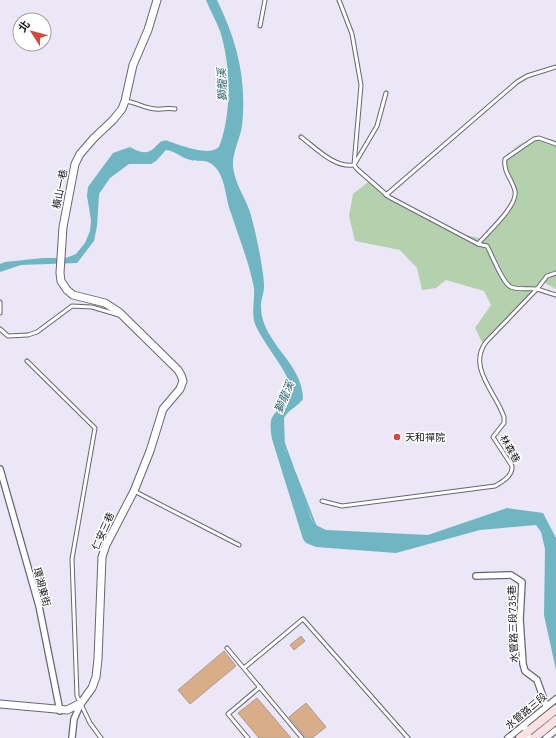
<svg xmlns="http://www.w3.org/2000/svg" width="556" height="738" font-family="'IBM Plex Sans','Noto Sans TC',sans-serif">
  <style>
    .green { fill: #b2d1ac }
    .water { fill: #6fb5c2 }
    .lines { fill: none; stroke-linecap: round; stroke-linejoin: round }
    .stream { stroke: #6fb5c2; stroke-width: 2 }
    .building { fill: #d9ad87; stroke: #aa9c91 }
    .service-casing { stroke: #686573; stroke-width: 5 }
    .minor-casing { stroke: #686573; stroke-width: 8 }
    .tertiary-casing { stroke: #686573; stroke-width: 9 }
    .secondary-casing { stroke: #686573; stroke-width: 10 }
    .service { stroke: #fff; stroke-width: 3 }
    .minor { stroke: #fff; stroke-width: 5.5 }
    .tertiary { stroke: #fff; stroke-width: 7 }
    .secondary { stroke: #fce1e3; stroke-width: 8 }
    .poi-dot { fill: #d6483b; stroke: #fff; stroke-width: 1.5 }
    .labels { text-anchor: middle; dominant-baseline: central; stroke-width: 3; stroke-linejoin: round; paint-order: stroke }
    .street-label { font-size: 10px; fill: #16151b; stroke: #fff }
    .poi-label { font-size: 10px; fill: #16151b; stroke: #fff; text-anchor: start }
    .water-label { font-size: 11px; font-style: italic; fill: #27616b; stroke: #fff }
  </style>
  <rect width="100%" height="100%" fill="#ebe7f7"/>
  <path class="green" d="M539 136 556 142V289L541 281 524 303 484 346 475 328 491 305 484 291 446 280 436 288 422 290 417 268 400 250 355 241 349 216 353 194 368 182 408 207 448 230 485 240 500 217 517 197 504 157 520 144Z"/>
  <path class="water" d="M206 0H217C237 41 247 79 242 126 240 139 232 153 233 167 235 184 245 197 250 212 255 229 263 266 264 284 265 292 260 300 261 308 262 343 303 363 303 399 297 407 288 410 284 418L285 450 291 459 311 518 314 524 326 530 428 535 507 508 543 513 556 538V670L544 615 545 549 541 532 536 525 480 530 396 553 316 547 306 543 303 539 272 439C271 433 270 426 271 421 274 409 290 404 290 387 289 372 262 342 255 324 251 312 255 300 254 288 249 262 239 238 231 213 225 198 226 176 213 165 206 158 196 163 187 159 179 156 175 151 166 150L156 161 151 164H129L110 178 99 194 97 226 94 241 77 263 21 265 0 272V264L5 262 43 258H66L76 254 85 243 90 231 91 220 87 196 88 187 113 153 130 147C157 163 154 137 168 141 180 145 209 157 219 147 232 114 231 65 220 31 216 21 210 10 206 0Z"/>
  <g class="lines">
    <g class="stream">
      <path d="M284 443 289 457"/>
      <path d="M295 473 316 527"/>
    </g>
  </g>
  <g class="building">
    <path d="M301 636 305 641 294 650 290 645Z"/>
    <path d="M224 651 236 666 190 704 178 690Z"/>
    <path d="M257 698 291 738H259L238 713Z"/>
    <path d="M306 703 326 727 312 738H306L289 717Z"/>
  </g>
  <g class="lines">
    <g class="service-casing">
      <g id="service">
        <path d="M339 0 352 34 361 85 354 165 357 169 389 197 478 244 487 246C492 255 503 284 511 287 518 290 529 288 537 289L547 276 556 273"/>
        <path d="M260 26 265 0"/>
        <path d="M125 101C136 102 146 109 156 109 164 110 166 107 175 109"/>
        <path d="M301 137C316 148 334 168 354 165L377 126 386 93"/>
        <path d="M386 195 517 82 527 76 556 67"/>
        <path d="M478 244C487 233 518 206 515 191 512 179 503 172 505 159L534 139 539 138 556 144"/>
        <path d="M0 302V313"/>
        <path d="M0 329 8 336 28 335 37 332 72 306 92 307 119 315"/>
        <path d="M27 361 95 428 72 559 77 696 90 723 101 738"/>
        <path d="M134 491 239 545"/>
        <path d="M322 501 342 506 495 486C502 482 513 476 512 466L493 437 504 423V417C496 393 467 367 486 342L537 289 556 295"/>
        <path d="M227 648 302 738"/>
        <path d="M244 668 303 619 408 738"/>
        <path d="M248 738 228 714 260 687"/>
      </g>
    </g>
    <g class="minor-casing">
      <g id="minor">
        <path d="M0 469 39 606 60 711"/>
        <path d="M476 576 511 575 522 582 520 619 523 664 525 671 537 680 546 705"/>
        <path d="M524 725 529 738"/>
        <path d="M72 738 74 719 81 703"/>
        <path d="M508 738 556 699"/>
        <path d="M546 738 556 730"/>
      </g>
    </g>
    <g class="tertiary-casing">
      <path id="tertiary" d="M0 704 67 710 81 703 92 688 96 677 98 659 102 557 106 545 134 491 150 451 163 409 180 389 183 381 181 375 178 370 119 312 105 303 73 295 67 290 61 281 60 273 63 227 75 164 80 154 94 138 113 120 122 109 125 101 133 65 148 30 157 0"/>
    </g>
    <g class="secondary-casing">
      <g id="secondary">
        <path d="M520 738 556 709"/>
        <path d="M534 738 556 720"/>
      </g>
    </g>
    <use href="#service" class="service"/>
    <use href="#minor" class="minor"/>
    <use href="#tertiary" class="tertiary"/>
    <use href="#secondary" class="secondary"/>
  </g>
  <circle class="poi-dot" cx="397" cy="437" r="4"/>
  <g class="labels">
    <g class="street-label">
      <text transform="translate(60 189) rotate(-79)">橫山一巷</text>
      <text transform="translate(510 449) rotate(60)">林森巷</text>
      <text transform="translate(103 531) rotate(-66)">仁安三巷</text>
      <text transform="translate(42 587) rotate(75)">環湖東街</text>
      <text transform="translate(513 624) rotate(-92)">水管路三段735巷</text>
      <text transform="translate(526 711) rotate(-40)">水管路三段</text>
    </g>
    <g class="poi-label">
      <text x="405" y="437">天和禪院</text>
    </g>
    <g class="water-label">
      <text transform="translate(222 85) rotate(-92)">獅龍溪</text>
      <text transform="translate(284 397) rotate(-67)">獅龍溪</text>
    </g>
  </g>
  <g transform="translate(32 32) rotate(306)"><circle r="19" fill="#ffffff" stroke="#a2a1a4"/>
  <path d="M0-3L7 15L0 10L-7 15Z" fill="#d6483b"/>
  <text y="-6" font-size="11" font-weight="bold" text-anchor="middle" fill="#16151b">北</text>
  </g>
</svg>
